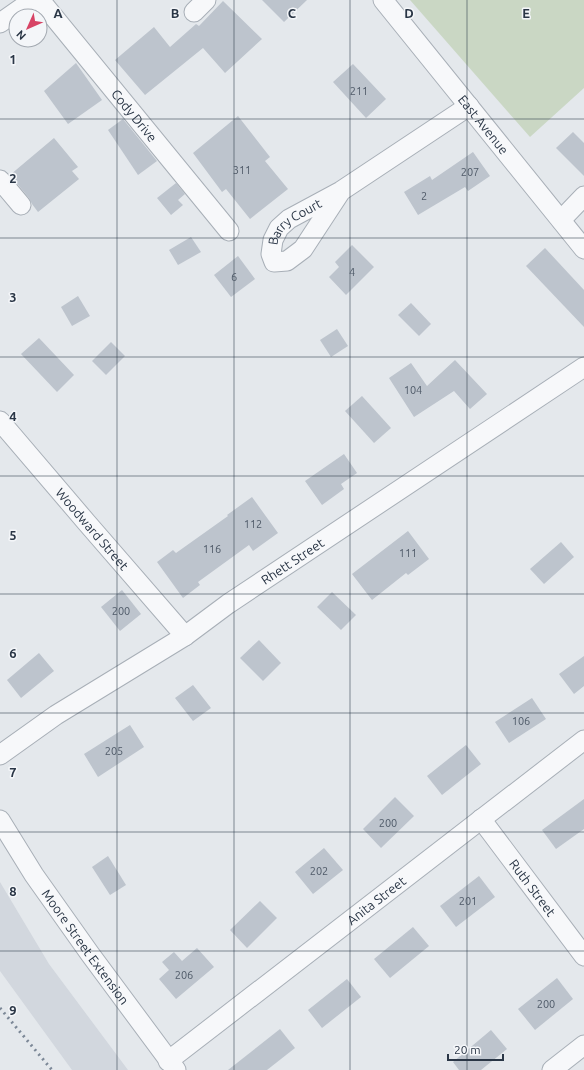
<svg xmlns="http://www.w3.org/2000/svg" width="584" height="1070" font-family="Ubuntu,sans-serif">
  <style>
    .built { fill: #d2d7de }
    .green { fill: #cad7c4 }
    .building { fill: #bdc4cd }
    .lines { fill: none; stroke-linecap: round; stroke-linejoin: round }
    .street-casing { stroke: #a8afb7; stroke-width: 21 }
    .street { stroke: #f7f8fa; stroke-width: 19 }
    .rail { stroke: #7c8897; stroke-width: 3; stroke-dasharray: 2 4; stroke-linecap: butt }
    .grid { fill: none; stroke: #2a3646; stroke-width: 1; stroke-opacity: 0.55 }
    .labels { text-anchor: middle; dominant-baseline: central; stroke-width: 3; stroke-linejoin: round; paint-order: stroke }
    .number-label { font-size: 11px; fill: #4f5a68 }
    .street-label { font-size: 13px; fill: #2a3646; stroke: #f4f6f9 }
    .grid-label { font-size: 13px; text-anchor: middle; font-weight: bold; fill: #2a3646; stroke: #f4f6f9; stroke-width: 3; stroke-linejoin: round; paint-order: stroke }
  </style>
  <rect width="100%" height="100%" fill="#e4e8ec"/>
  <path class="built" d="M0 882 49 964 128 1070H72L0 971Z"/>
  <path class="green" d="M410 0H584V88L530 137Z"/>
  <g class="building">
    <path d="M262 0H307L284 22Z"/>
    <path d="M223 1 262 39 225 73 203 48 145 95 115 60 154 27 170 47 196 24 199 26Z"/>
    <path d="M76 63 102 100 68 124 44 91Z"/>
    <path d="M353 64 386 99 366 118 333 82Z"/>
    <path d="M238 116 270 157 265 161 288 189 250 219 226 189 222 192 193 153Z"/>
    <path d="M123 119 157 161 138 175 108 130Z"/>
    <path d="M573 132 584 143V176L556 148Z"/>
    <path d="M54 138 78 167 72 171 79 179 38 212 32 204 29 198 10 175Z"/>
    <path d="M473 152 490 176 468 191 465 187 418 215 404 192 430 176 432 180Z"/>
    <path d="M176 183 185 194 178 200 183 205 171 215 157 198Z"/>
    <path d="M191 237 201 252 178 265 169 250Z"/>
    <path d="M352 245 374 267 346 295 329 277 339 267 335 262Z"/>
    <path d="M545 248 584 290V327L526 266Z"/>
    <path d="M238 256 255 279 231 297 214 275Z"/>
    <path d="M78 296 90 316 72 326 61 307Z"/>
    <path d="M411 303 431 324 419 336 398 315Z"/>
    <path d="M337 329 348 346 331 357 320 340Z"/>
    <path d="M39 338 74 375 57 392 21 354Z"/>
    <path d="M111 342 125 356 106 375 92 361Z"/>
    <path d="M455 360 487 394 470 409 454 391 414 417 389 378 411 363 427 386Z"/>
    <path d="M362 396 391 428 374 443 345 411Z"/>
    <path d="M344 454 357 473 341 484 344 489 322 505 305 481Z"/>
    <path d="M252 497 278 533 253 551 249 545 198 582 200 585 183 598 157 562 173 550 176 553 228 516 227 515Z"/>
    <path d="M408 531 429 559 408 575 406 573 372 600 352 574Z"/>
    <path d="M561 542 574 557 544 584 530 569Z"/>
    <path d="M122 590 141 614 120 631 101 607Z"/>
    <path d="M332 592 356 615 341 630 317 607Z"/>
    <path d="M259 640 281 663 263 681 240 658Z"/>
    <path d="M39 653 54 671 21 698 7 680Z"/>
    <path d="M584 656V686L574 694 559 674Z"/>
    <path d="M193 685 211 708 193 721 175 698Z"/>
    <path d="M532 698 546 719 509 743 495 722Z"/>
    <path d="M130 725 144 747 98 777 84 754Z"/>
    <path d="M466 745 481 764 442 795 427 776Z"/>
    <path d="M395 797 414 816 381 848 363 829Z"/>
    <path d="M584 799V829L556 849 542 830Z"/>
    <path d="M324 848 343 870 313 894 295 872Z"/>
    <path d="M108 856 126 885 110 895 92 867Z"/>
    <path d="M479 876 495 897 456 927 440 906Z"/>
    <path d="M260 901 277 918 247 948 230 930Z"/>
    <path d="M413 927 429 946 390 978 374 959Z"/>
    <path d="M197 948 214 967 176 999 159 979 169 970 162 962 174 952 182 961Z"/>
    <path d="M557 978 573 999 535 1030 518 1009Z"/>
    <path d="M347 979 361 997 322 1028 308 1010Z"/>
    <path d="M280 1029 295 1048 267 1070H228Z"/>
    <path d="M491 1030 507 1049 481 1070H459L453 1062Z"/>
  </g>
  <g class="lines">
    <g class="street-casing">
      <g id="street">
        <path id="s1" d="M40 0 229 231"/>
        <path id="s2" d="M383 0 584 249"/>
        <path d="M194 12 206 0"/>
        <path d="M0 23 33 0"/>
        <path d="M0 180 21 205"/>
        <path id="s3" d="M341 191 303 249 287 261 274 262 271 254 273 240 279 228 289 219 341 191 469 106"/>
        <path d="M561 220 584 196"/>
        <path id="s4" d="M0 421 87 523 185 636"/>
        <path id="s5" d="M0 755 56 715 185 636 228 604 584 367"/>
        <path id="s6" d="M481 819 584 956"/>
        <path id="s7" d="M0 820 34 875 90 954 176 1070"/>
        <path id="s8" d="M168 1061 584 740"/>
        <path d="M552 1070 584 1045"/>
      </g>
    </g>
    <use href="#street" class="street"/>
    <path class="rail" d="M0 1008 52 1070"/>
  </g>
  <path class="grid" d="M117 0V1070M234 0V1070M350 0V1070M467 0V1070M0 119H584M0 238H584M0 357H584M0 476H584M0 594H584M0 713H584M0 832H584M0 951H584"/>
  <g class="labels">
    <g class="number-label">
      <text x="359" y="91">211</text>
      <text x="242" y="170">311</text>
      <text x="470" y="172">207</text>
      <text x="424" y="196">2</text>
      <text x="352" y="272">4</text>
      <text x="234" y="277">6</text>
      <text x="413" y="390">104</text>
      <text x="253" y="524">112</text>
      <text x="212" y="549">116</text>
      <text x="408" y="553">111</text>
      <text x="121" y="611">200</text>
      <text x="521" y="721">106</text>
      <text x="114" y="751">205</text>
      <text x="388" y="823">200</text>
      <text x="319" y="871">202</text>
      <text x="468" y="901">201</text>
      <text x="184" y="975">206</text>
      <text x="546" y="1004">200</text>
    </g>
    <g class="street-label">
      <text stroke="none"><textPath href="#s1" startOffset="149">Cody Drive</textPath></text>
      <text stroke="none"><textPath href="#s2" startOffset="160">East Avenue</textPath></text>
      <text stroke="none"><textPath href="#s3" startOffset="154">Barry Court</textPath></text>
      <text stroke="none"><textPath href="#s4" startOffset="142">Woodward Street</textPath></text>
      <text stroke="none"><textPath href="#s5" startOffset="351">Rhett Street</textPath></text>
      <text stroke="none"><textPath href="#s6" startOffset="86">Ruth Street</textPath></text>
      <text stroke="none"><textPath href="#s8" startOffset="263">Anita Street</textPath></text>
      <text stroke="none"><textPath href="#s7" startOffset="153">Moore Street Extension</textPath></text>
    </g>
  </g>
  <g class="grid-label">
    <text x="58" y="18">A</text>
    <text x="175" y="18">B</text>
    <text x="292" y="18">C</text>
    <text x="409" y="18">D</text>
    <text x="526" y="18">E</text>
    <text x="13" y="64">1</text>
    <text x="13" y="183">2</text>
    <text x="13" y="302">3</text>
    <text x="13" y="421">4</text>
    <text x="13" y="540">5</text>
    <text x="13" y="658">6</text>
    <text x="13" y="777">7</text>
    <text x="13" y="896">8</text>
    <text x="13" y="1015">9</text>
  </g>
  <g transform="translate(28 28) rotate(225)"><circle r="19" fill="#f4f6f9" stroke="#a3a9b1"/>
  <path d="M0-3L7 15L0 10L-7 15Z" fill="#d74365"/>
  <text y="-6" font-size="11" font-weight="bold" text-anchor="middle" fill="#2a3646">N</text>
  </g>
  <path d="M448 1054v6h55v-6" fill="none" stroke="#2a3646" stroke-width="2"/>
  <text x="454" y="1054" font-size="12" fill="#2a3646" stroke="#f4f6f9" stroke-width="3" paint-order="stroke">20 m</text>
</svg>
